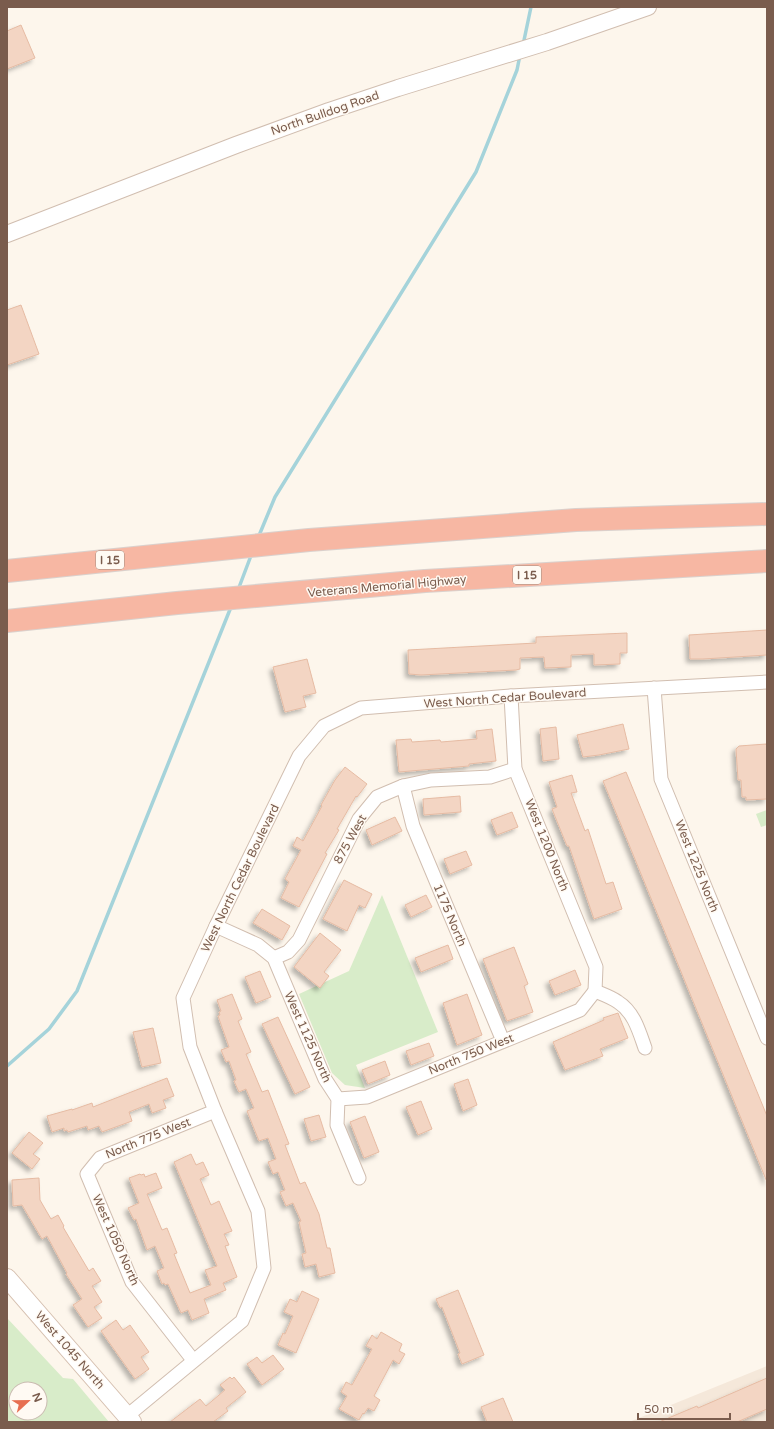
<svg xmlns="http://www.w3.org/2000/svg" width="774" height="1429" font-family="'Varela Round',sans-serif">
  <style>
    .residential { fill: #f5e8da }
    .green { fill: #d8ecc9; fill-rule: evenodd }
    .lines { fill: none; stroke-linecap: round; stroke-linejoin: round }
    .stream { stroke: #a5d3da; stroke-width: 3.5 }
    .building { fill: #f3d5c3; stroke: #e6bba3; filter: url(#shadow) }
    .minor-casing { stroke: #d1beb0; stroke-width: 15 }
    .tertiary-casing { stroke: #d1beb0; stroke-width: 18 }
    .secondary-casing { stroke: #d6c0b0; stroke-width: 20 }
    .motorway-casing { stroke: #dad1cd; stroke-width: 24 }
    .minor { stroke: #fff; stroke-width: 13 }
    .tertiary { stroke: #fff; stroke-width: 16 }
    .secondary { stroke: #fff; stroke-width: 18 }
    .motorway { stroke: #f7b7a3; stroke-width: 22 }
    .labels { text-anchor: middle; dominant-baseline: central; stroke-width: 3; stroke-linejoin: round; paint-order: stroke }
    .shield { fill: #fffaf3; stroke: #a28b7f; stroke-width: 1 }
    .shield-label { font-size: 11px; font-weight: bold; fill: #7a5c4d }
    .street-label { font-size: 12px; fill: #7a5c4d; stroke: #fffaf3 }
  </style>
  <defs>
    <filter id="shadow"><feDropShadow dx="-3.5" dy="3.5" stdDeviation="2" flood-color="#0004"/></filter>
  </defs>
  <rect width="100%" height="100%" fill="#fdf6ec"/>
  <path class="residential" d="M767 1366V1422H629Z"/>
  <g class="green">
    <path d="M767 810V825L761 827 756 814Z"/>
    <path d="M382 895 438 1032 356 1065 365 1088 345 1085 332 1073 299 994 349 971Z"/>
    <path d="M7 1318 63 1378 73 1379 109 1422H7ZM16 1389H40V1413H16Z"/>
  </g>
  <g class="lines">
    <g class="stream">
      <path d="M523 45 531 7"/>
      <path d="M258 538 275 497 476 172 517 70 520 55"/>
      <path d="M238 590 252 553"/>
      <path d="M7 1066 49 1029 77 991 231 607"/>
    </g>
  </g>
  <g class="building">
    <path d="M21 25 35 58 7 69V31Z"/>
    <path d="M21 305 39 354 7 365V310Z"/>
    <path d="M767 630V655L703 659H690L689 635Z"/>
    <path d="M627 633V653H620V664L594 665V654L571 655V667L545 668 544 657 520 658V669L516 670 421 675 409 674 408 650 536 643V637Z"/>
    <path d="M307 659 316 693 303 696 306 707 285 712 273 667Z"/>
    <path d="M623 724 629 749 599 755 583 757 577 735Z"/>
    <path d="M556 727 559 759 543 761 540 729Z"/>
    <path d="M492 729 496 761 469 764V766L399 772 396 740 411 739 412 742 440 740 441 742 477 739 476 731Z"/>
    <path d="M766 744V745H767V799L746 800V797H742L741 780H738L736 749 739 746Z"/>
    <path d="M345 767 367 784 357 797 356 796 337 829 339 830 325 853 327 854 299 907 281 898 289 882 285 879 301 850 293 846 297 837 303 841 322 806 321 805 335 780Z"/>
    <path d="M626 772 767 1116V1182L603 781Z"/>
    <path d="M572 775 577 792 571 793 585 831 588 829 606 884 613 882 622 909 594 919 569 846H567L552 809 557 807 549 782Z"/>
    <path d="M460 796 461 812 424 815 423 799Z"/>
    <path d="M512 812 518 827 497 835 491 820Z"/>
    <path d="M395 817 402 831 372 845 366 830Z"/>
    <path d="M466 851 472 865 450 874 444 859Z"/>
    <path d="M344 880 372 894 365 908 359 905 347 931 323 919Z"/>
    <path d="M426 895 432 907 411 917 405 905Z"/>
    <path d="M262 909 290 926 282 940 253 923Z"/>
    <path d="M320 933 341 950 324 972 329 976 320 988 294 967Z"/>
    <path d="M448 945 453 959 421 972 415 958Z"/>
    <path d="M514 947 528 984 524 986 533 1012 507 1021 483 959Z"/>
    <path d="M575 970 581 985 555 995 549 981Z"/>
    <path d="M260 971 271 997 256 1003 245 977Z"/>
    <path d="M232 994 242 1019 238 1021 251 1052 246 1054 262 1092 268 1090 289 1144 285 1145 300 1184 305 1182 319 1214 327 1248H330L335 1273 319 1277 316 1264 305 1267 302 1254 306 1253 299 1222 301 1221 293 1203 286 1206 280 1192 285 1190 278 1172 273 1174 268 1162 276 1159 268 1138 259 1141 247 1111 254 1108 246 1089 239 1092 234 1081 236 1080 229 1061 226 1062 221 1050 229 1047 218 1016 220 1015 219 1012 221 1011 217 1000Z"/>
    <path d="M467 994 482 1035 457 1045 443 1003Z"/>
    <path d="M618 1013 628 1038 600 1049 603 1056 565 1070 553 1042 604 1020 603 1018Z"/>
    <path d="M278 1017 310 1087 295 1094 262 1024Z"/>
    <path d="M153 1028 161 1063 142 1067 133 1032Z"/>
    <path d="M429 1043 434 1056 411 1065 406 1051Z"/>
    <path d="M385 1061 390 1075 368 1084 362 1070Z"/>
    <path d="M167 1078 174 1096 163 1100 166 1108 152 1113 149 1104 129 1112 132 1121 102 1132 99 1126 88 1130 87 1126 68 1132 67 1130 64 1131V1128L52 1132 47 1116 72 1109V1110L92 1103 93 1107Z"/>
    <path d="M468 1079 477 1105 463 1111 454 1084Z"/>
    <path d="M421 1101 432 1129 418 1135 406 1107Z"/>
    <path d="M319 1115 326 1137 311 1141 304 1119Z"/>
    <path d="M365 1116 379 1152 364 1158 350 1122Z"/>
    <path d="M29 1132 43 1143 33 1154 40 1159 32 1169 12 1153Z"/>
    <path d="M191 1154 196 1165 203 1162 209 1175 200 1179 211 1205 219 1201 232 1231 224 1234 229 1245 225 1246 237 1277 223 1283 226 1290 204 1299 209 1313 192 1320 188 1310 181 1313 168 1284 165 1285 164 1283 162 1284 157 1271 164 1268 155 1246 147 1250 136 1219 134 1220 128 1208 139 1203 129 1178 140 1174 141 1175 144 1174 145 1177 156 1173 162 1188 147 1194 162 1230 167 1228 177 1253 174 1254 190 1293 211 1285 205 1270 217 1266 174 1162Z"/>
    <path d="M39 1178 40 1200 51 1219 58 1215 64 1226 63 1227 89 1271 93 1268 101 1281 92 1286 102 1302 94 1307 102 1318 88 1327 73 1305 82 1299 66 1274 67 1273 47 1236 42 1239 22 1205 13 1206 12 1180Z"/>
    <path d="M458 1290 484 1355 462 1364 458 1354 460 1353 442 1307 440 1308 436 1299Z"/>
    <path d="M302 1291 319 1299 296 1353 278 1345 283 1333 285 1334 293 1316 284 1312 290 1299 297 1302Z"/>
    <path d="M116 1320 123 1330 130 1325 149 1352 141 1357 149 1369 135 1379 101 1331Z"/>
    <path d="M381 1332 402 1344 399 1351 405 1354 399 1364 393 1360 374 1396 380 1400 374 1411 368 1408 364 1414 363 1413 359 1420 339 1409 347 1396 341 1392 346 1382 352 1385 372 1349 366 1346 372 1335 377 1339Z"/>
    <path d="M273 1355 284 1369 262 1385 247 1364 257 1357 262 1363Z"/>
    <path d="M230 1377 232 1379 234 1377 246 1392 226 1408 228 1411 213 1422H170L200 1399 206 1406 225 1390 220 1385Z"/>
    <path d="M767 1378V1409L737 1422H659L697 1406 698 1408Z"/>
    <path d="M503 1398 513 1422H487L481 1407Z"/>
  </g>
  <g class="lines">
    <g class="minor-casing">
      <g id="minor">
        <path d="M654 688 661 779 767 1038"/>
        <path d="M511 696 515 769 596 967 595 991"/>
        <path d="M403 786 413 826 503 1041"/>
        <path d="M216 926 258 945 274 958 325 1079 338 1099 337 1125 359 1178"/>
        <path d="M274 958 288 952 299 940 359 819 377 797 403 786 431 780 490 777 515 769"/>
        <path d="M595 991C602 994 611 997 618 1002 634 1012 639 1031 645 1048"/>
        <path d="M338 1099 367 1097 580 1010 595 991"/>
        <path d="M193 1360 132 1282 87 1174 100 1158 215 1111"/>
        <path d="M127 1416 242 1321 264 1268 258 1211 215 1111 190 1047 183 998 216 926 299 756 324 726 361 708 511 696 767 682"/>
      </g>
    </g>
    <g class="tertiary-casing">
      <path id="tertiary" d="M7 234 236 145 329 111 398 88 547 42 648 7"/>
    </g>
    <g class="secondary-casing">
      <path id="secondary" d="M7 1278 132 1422"/>
    </g>
    <g class="motorway-casing">
      <g id="motorway">
        <path d="M7 571 309 540 576 520 767 514"/>
        <path d="M7 621 177 603 425 581 767 561"/>
      </g>
    </g>
    <use href="#minor" class="minor"/>
    <use href="#tertiary" class="tertiary"/>
    <use href="#secondary" class="secondary"/>
    <use href="#motorway" class="motorway"/>
  </g>
  <g class="labels">
    <g class="shield">
      <rect x="96" y="551" width="28" height="18" rx="3"/>
      <rect x="513" y="566" width="28" height="18" rx="3"/>
    </g>
    <g class="shield-label">
      <text x="110" y="560">I 15</text>
      <text x="527" y="575">I 15</text>
    </g>
    <g class="street-label">
      <text transform="translate(325 113) rotate(-19)">North Bulldog Road</text>
      <text transform="translate(387 586) rotate(-5)">Veterans Memorial Highway</text>
      <text transform="translate(505 698) rotate(-4)">West North Cedar Boulevard</text>
      <text transform="translate(350 839) rotate(-61)">875 West</text>
      <text transform="translate(547 845) rotate(68)">West 1200 North</text>
      <text transform="translate(697 866) rotate(68)">West 1225 North</text>
      <text transform="translate(240 878) rotate(-64)">West North Cedar Boulevard</text>
      <text transform="translate(450 915) rotate(67)">1175 North</text>
      <text transform="translate(308 1037) rotate(66)">West 1125 North</text>
      <text transform="translate(471 1054) rotate(-22)">North 750 West</text>
      <text transform="translate(148 1138) rotate(-22)">North 775 West</text>
      <text transform="translate(116 1240) rotate(66)">West 1050 North</text>
      <text transform="translate(70 1350) rotate(49)">West 1045 North</text>
    </g>
  </g>
  <rect width="774" height="1429" fill="none" stroke="#7a5c4d" stroke-width="16"/>
  <g transform="translate(28 1401) rotate(68)"><circle r="19" fill="#fffaf3" stroke="#cabbb1"/>
  <path d="M0-3L7 15L0 10L-7 15Z" fill="#e76f51"/>
  <text y="-6" font-size="11" font-weight="bold" text-anchor="middle" fill="#7a5c4d">N</text>
  </g>
  <path d="M638 1413v6h92v-6" fill="none" stroke="#7a5c4d" stroke-width="2"/>
  <text x="644" y="1413" font-size="12" fill="#7a5c4d" stroke="#fffaf3" stroke-width="3" paint-order="stroke">50 m</text>
</svg>
